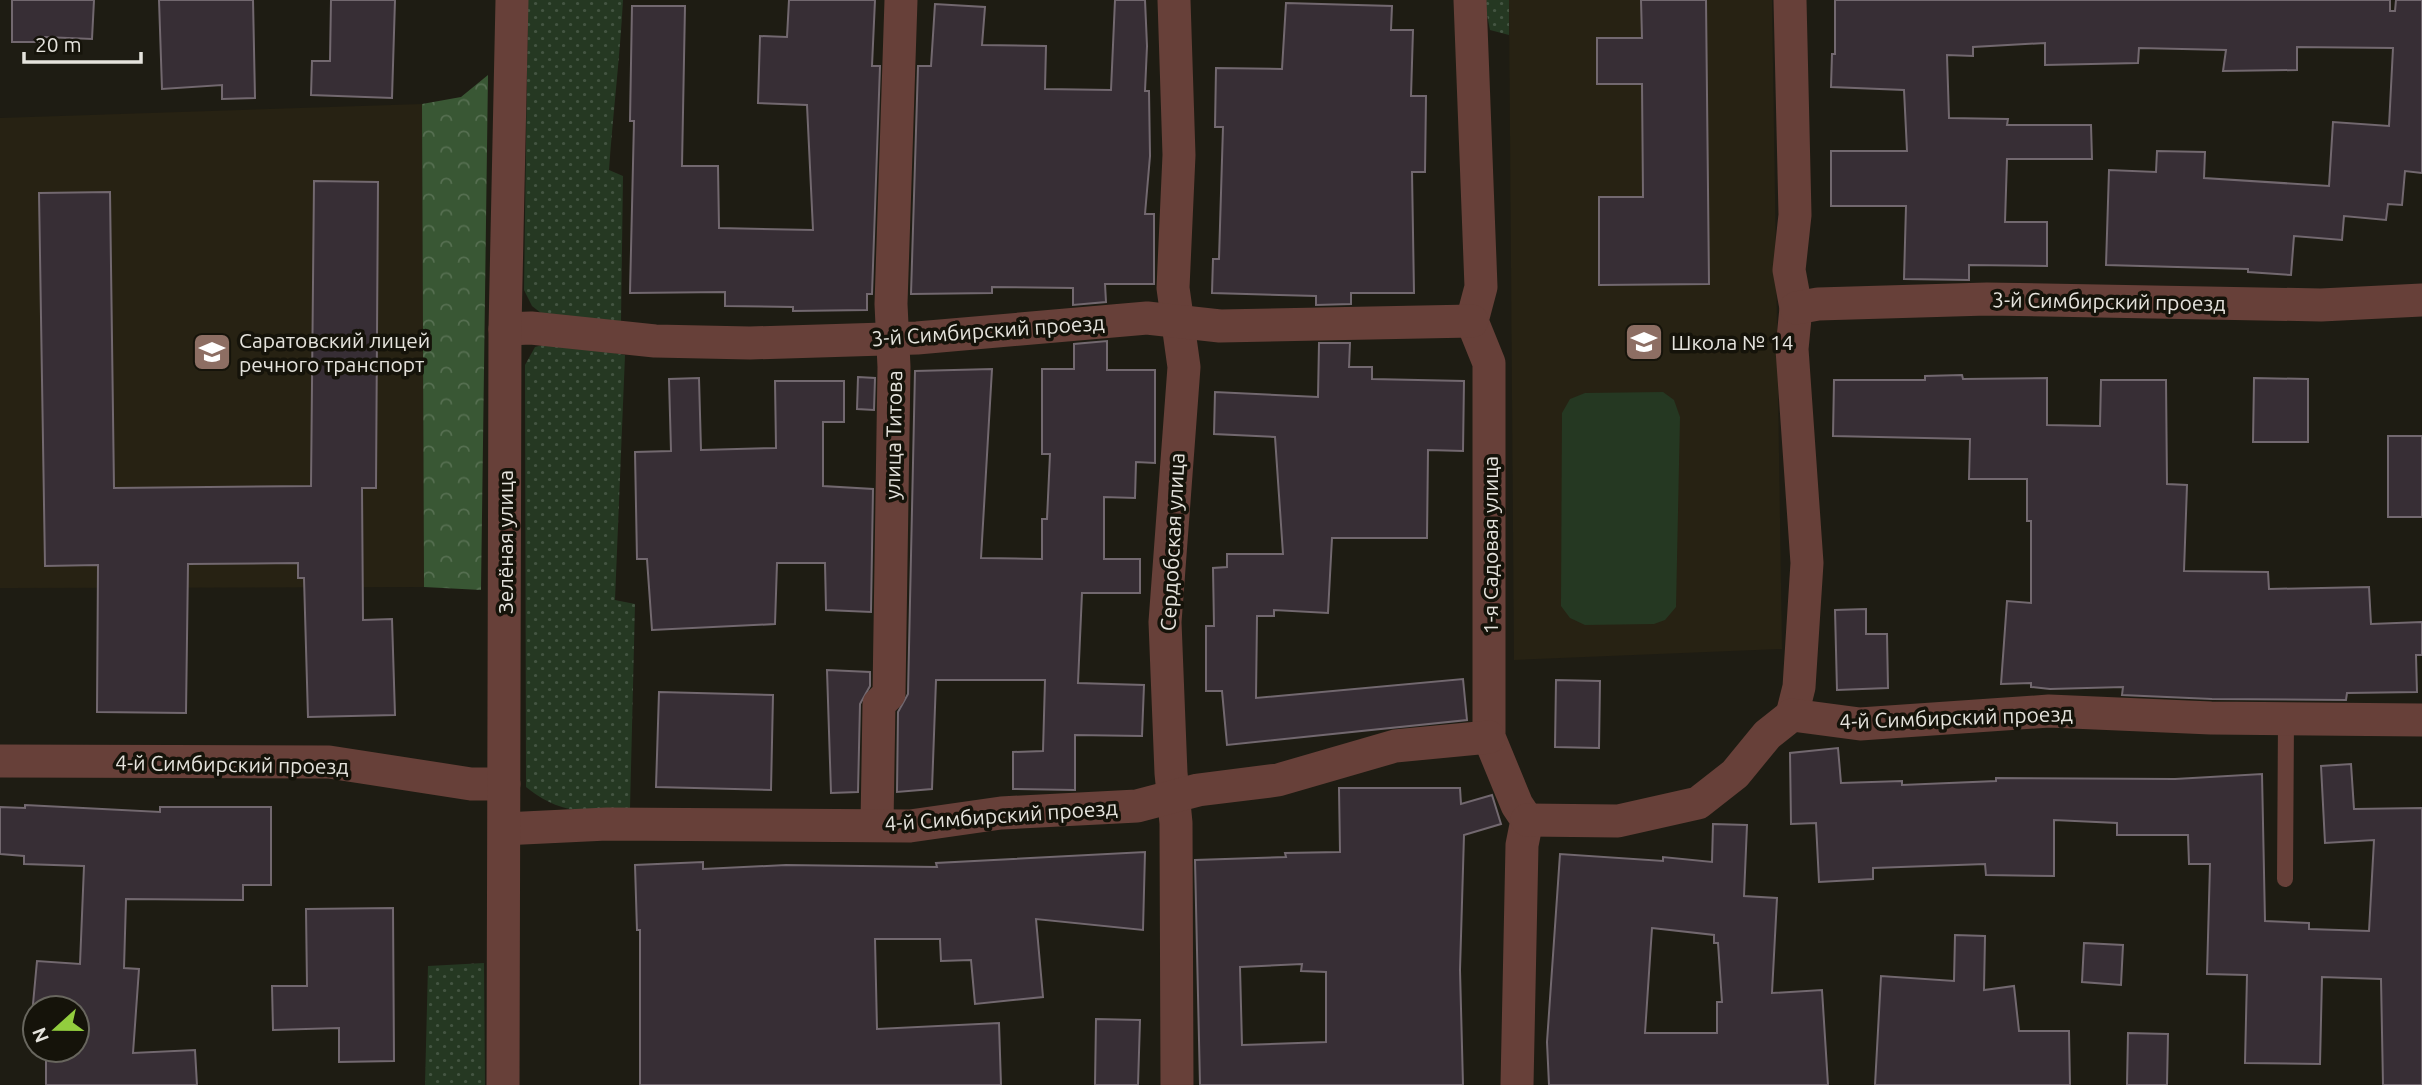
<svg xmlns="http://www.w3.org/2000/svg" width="2422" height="1085" font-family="Ubuntu,sans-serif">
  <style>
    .built { fill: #272213 }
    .grass { fill: url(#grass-dots) }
    .forest { fill: url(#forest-crowns) }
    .garden { fill: #253822 }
    .building { fill: #372e35; stroke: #72686f; stroke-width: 2; fill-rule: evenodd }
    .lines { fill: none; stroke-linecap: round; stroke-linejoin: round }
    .service { stroke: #674039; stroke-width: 16 }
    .minor { stroke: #674039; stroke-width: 33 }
    .labels { text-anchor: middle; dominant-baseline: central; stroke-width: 7; stroke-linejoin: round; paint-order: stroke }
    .street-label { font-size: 21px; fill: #e5e3dd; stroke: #15130a }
    .poi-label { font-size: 21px; fill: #e5e3dd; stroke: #15130a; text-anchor: start }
  </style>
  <defs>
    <pattern id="grass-dots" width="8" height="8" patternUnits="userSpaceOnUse" patternTransform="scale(1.75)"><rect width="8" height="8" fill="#253822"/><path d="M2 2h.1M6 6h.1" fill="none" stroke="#445542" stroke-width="1.8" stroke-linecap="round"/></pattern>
    <pattern id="forest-crowns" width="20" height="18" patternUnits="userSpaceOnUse" patternTransform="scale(1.75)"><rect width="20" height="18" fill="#395734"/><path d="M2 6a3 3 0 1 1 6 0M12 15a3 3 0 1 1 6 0" fill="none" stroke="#566f51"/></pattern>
  </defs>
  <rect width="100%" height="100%" fill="#1e1c13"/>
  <g class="built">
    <path d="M1509 0H1772L1782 649 1514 660Z"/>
    <path d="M422 104 424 587 0 588V118Z"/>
  </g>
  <g class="grass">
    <path d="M528 0H623C620 57 613 113 609 170L623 176 621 322 541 313 532 306 524 290Z"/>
    <path d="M1484 0H1509V35L1490 30Z"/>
    <path d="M553 342 625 355 615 600 635 604 630 809C584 810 564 817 526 787L525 365 535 347Z"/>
    <path d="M484 963 485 1085H425L428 966Z"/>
  </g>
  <path class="forest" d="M488 75 481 590 424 587 422 104 461 97Z"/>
  <path class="garden" d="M1663 392 1674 400 1680 417 1676 607 1665 620 1654 624 1585 625 1570 618 1561 606 1562 413 1570 399 1585 393Z"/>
  <g class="building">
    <path d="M12 0H94L92 39 45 37V42H12Z"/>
    <path d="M159 0H253L255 98 222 99V85L162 89Z"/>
    <path d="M331 0H395L392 98 311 95 312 61H330Z"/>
    <path d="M789 0H875L872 66H880L872 294H867V310L793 311V307L725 306V292L630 293 634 121H630L632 6H685L682 166H718L719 228 813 230 807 105 758 103 760 36 787 37Z"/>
    <path d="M1115 0H1145L1147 46 1145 91H1149L1150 156 1145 214H1154V284H1105L1106 302 1073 305V288L992 287V293L911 294 918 66H931L935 4 985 7 982 45 1046 46 1045 89 1111 90Z"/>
    <path d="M1641 0H1706L1709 284 1599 285V197H1643L1642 84H1597V38H1642Z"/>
    <path d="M1835 0H2390V11H2395L2396 0H2422V173L2405 171 2402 205 2388 204 2386 220 2344 216 2342 240 2294 236 2291 275 2248 272V269L2106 265 2109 170 2156 172 2157 151 2205 152 2204 178 2329 186 2333 122 2389 126 2393 48 2297 47V70L2223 71 2226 50 2139 48 2138 63 2045 65V43L1973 47V56L1947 55 1949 118 2008 119 2007 125H2091L2092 159H2007L2005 222H2047V266L1969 265V280L1904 279 1906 206H1831V151H1907L1904 90 1831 87 1832 54H1835Z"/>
    <path d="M1286 3 1392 6 1391 30H1413L1411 96H1426L1425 172H1412L1414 293H1351V304L1316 305V296L1212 293 1213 259H1219L1223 127H1215L1216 68 1282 69Z"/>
    <path d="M314 181 378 182 376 488H362L363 620 392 619 395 715 308 717 304 578H298V563L188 564 186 713 97 712 98 565 45 566 39 193 110 192 114 488 311 486Z"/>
    <path d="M1107 341V370H1155V463L1136 462 1135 498 1104 497V559H1140V593H1082L1078 683 1144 685 1142 736 1075 735V790L1013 789V752L1043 751 1045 680H936L932 789 897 792 898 712 908 694 915 371 992 369 981 558 1042 559V519H1047L1050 454H1042V369H1074V344Z"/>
    <path d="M1319 343H1350L1349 367H1372V379L1464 381 1463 451 1428 450 1427 538H1332L1328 613 1274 610V616H1257L1256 698 1463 679 1467 720 1227 745 1222 691H1206V626H1214L1213 568 1227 567V554H1283L1275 437 1214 434 1215 392 1318 397Z"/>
    <path d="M1962 375 1963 379 2047 378V425L2100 426 2101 380H2166L2167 484 2187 485 2184 571 2268 572 2269 589 2369 587 2371 624 2422 622V655H2416L2417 692 2347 693 2346 700 2212 699 2122 695 2123 687 2050 689 2031 687V683L2001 684 2007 601 2031 603V521H2027V479H1969L1970 439 1833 436 1834 380H1925V376Z"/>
    <path d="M858 377 875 378 874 410 857 409Z"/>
    <path d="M699 378 701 450 776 448 775 381H844V422H823V486L873 489 871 612 826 610 825 563H777L775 624 652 630 647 559H637L635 452 671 451 669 379Z"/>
    <path d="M2254 378 2308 379V442H2253Z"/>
    <rect x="2388" y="436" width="34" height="81"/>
    <path d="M1866 609V634H1887L1888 688 1837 690 1835 610Z"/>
    <path d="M827 670 870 672V686L860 704 858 792 831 793Z"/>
    <path d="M1556 680 1600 681 1599 748 1555 747Z"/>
    <path d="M659 692 773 695 771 790 656 787Z"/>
    <path d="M1838 748 1841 783 1902 781V785L1996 781V778L2175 779 2262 774 2265 921 2309 923V929L2369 931 2374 840 2325 843 2321 766 2351 764 2354 809 2422 808V1085H2383L2381 979 2322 977 2320 1064 2245 1063 2247 975 2207 974 2210 864H2189L2188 835H2117V823L2054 820V876L1986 875 1985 864 1873 868V879L1819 882 1816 823 1791 824 1790 753Z"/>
    <path d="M1339 788H1460L1461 804 1492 795 1501 824 1464 835 1460 970 1463 1085H1200L1195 860 1286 857 1285 853 1340 852ZM1302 964 1301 971 1326 972V1042L1242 1045 1240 967Z"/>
    <path d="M25 805 160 812V807H271V885H243V900L126 899 124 968 139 969 133 1053 195 1050 197 1085H46V1050H77V1008H47V1005L33 1004 37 961 80 964 84 866 24 864V856L0 854V807L25 808Z"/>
    <path d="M1713 824 1747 825 1744 896 1777 898 1772 993 1822 990 1828 1085H1549L1547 1042 1560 854 1663 861V857L1712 862ZM1652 928 1714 935V943H1718L1722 1002H1717V1033H1645Z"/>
    <path d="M1145 852 1143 930 1036 919 1043 997 975 1004 971 960 941 961 940 939H875L877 1029 999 1023 1001 1085H640V930H637L635 865 703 862V869L786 865 937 867 936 863Z"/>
    <path d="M393 908 394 1061 339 1062V1028L273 1030 272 986H307L306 909Z"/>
    <path d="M1955 935 1985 936 1984 990 2014 986 2019 1031H2069L2070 1085H1875L1881 976 1954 981Z"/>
    <path d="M2084 943 2123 945 2121 985 2082 982Z"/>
    <path d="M1096 1019 1140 1020 1138 1085H1095Z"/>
    <path d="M2128 1033 2168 1034 2167 1085H2127Z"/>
  </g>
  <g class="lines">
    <path class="service" d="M2285 879 2286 719"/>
    <g class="minor">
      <path d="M1174 0 1179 155 1173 288 1184 367 1165 622 1171 773 1176 823 1177 1085"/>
      <path d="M1470 0 1481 287 1472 321 1489 363V737L1517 805 1527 820 1522 845 1517 1085"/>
      <path d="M1790 0 1795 215 1789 270 1796 308 1792 349 1807 563 1799 687 1792 715"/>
      <path d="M1796 308 1818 304 1987 299 2321 305 2422 300"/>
      <path d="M505 329 531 328 655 341 750 343 917 338 1147 318 1220 326 1472 321"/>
      <path d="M0 761 329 762 471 784H504"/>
      <path d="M1527 820 1618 821 1698 803 1735 774 1767 735 1792 715 1860 724 2049 711 2211 718 2422 720"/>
      <path d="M877 824 879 704 889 694 894 367 891 304 901 0"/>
      <path d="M505 829 607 824 910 826 1001 813 1137 806 1198 790 1278 780 1395 746 1489 737"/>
      <path d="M503 1085 505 329 512 0"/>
    </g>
  </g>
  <defs>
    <g id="school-square" transform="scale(2.0125)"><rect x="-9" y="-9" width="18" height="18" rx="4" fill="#8d6e63" stroke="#15130a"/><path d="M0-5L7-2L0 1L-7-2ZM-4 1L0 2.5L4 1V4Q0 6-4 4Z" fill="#fff"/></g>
    <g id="university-square" transform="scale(2.0125)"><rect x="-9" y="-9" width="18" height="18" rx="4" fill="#8d6e63" stroke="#15130a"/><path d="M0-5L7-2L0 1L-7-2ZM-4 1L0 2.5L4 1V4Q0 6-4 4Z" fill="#fff"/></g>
  </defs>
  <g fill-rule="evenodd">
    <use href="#school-square" x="1644" y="342"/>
    <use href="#university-square" x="212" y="352"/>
  </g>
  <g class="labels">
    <g class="street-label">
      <text transform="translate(2109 301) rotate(1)">3-й Симбирский проезд</text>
      <text transform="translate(988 330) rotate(-4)">3-й Симбирский проезд</text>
      <text transform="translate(893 435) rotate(-89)">улица Титова</text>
      <text transform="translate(505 542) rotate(-90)">Зелёная улица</text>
      <text transform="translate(1172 542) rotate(-87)">Сердобская улица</text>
      <text transform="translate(1490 545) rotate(-90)">1-я Садовая улица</text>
      <text transform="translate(1956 717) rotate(-2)">4-й Симбирский проезд</text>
      <text transform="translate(232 764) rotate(1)">4-й Симбирский проезд</text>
      <text transform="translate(1001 815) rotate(-4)">4-й Симбирский проезд</text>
    </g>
    <g class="poi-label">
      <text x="239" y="340">Саратовский лицей<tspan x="239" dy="24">речного транспорт</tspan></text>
      <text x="1671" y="342">Школа № 14</text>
    </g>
  </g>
  <g transform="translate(56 1029) rotate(249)"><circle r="33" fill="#15130a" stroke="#68665e" stroke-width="2"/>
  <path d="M0-5L12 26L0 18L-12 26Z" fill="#92cd3e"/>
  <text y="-10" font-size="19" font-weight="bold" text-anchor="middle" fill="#e5e3dd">N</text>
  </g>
  <path d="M24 52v10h117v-10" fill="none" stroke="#e5e3dd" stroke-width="3.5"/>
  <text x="35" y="52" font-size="21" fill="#e5e3dd" stroke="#15130a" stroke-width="5" paint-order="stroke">20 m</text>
</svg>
